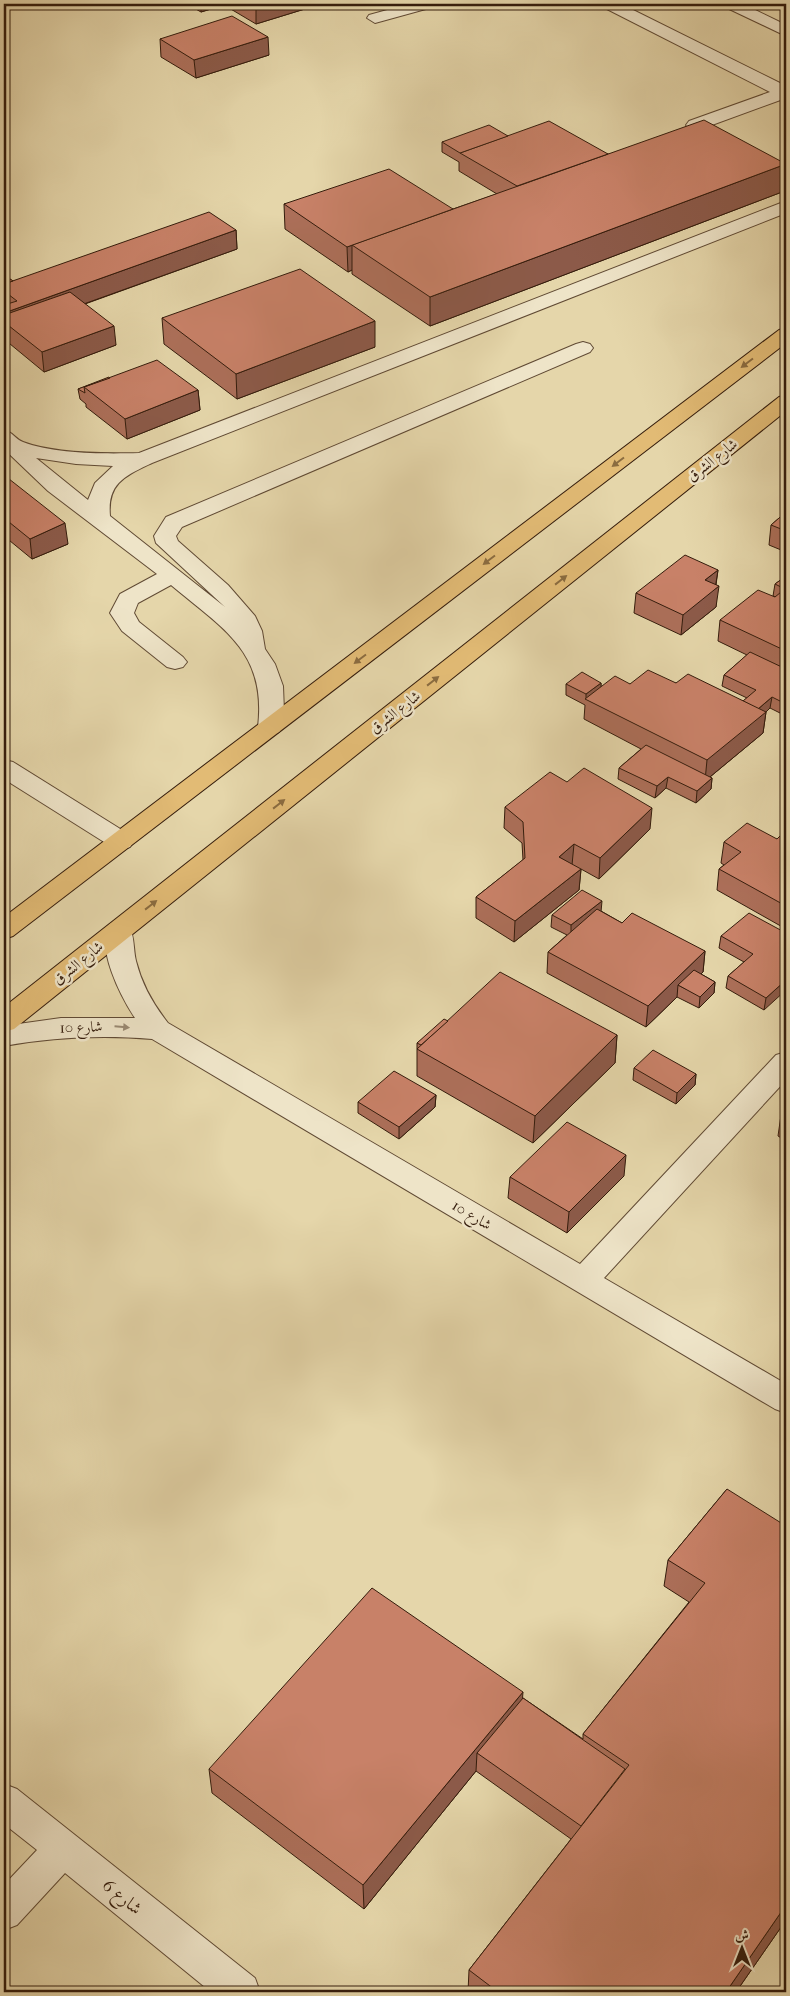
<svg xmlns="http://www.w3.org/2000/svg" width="790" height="1996" font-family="'IM FELL French Canon',Amiri,serif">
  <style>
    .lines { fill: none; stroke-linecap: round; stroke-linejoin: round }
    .minor-casing { stroke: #604a34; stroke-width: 2 }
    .major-casing { stroke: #341c0c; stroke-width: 2 }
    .minor { fill: #eee4c8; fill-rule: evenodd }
    .major { fill: #e2bb75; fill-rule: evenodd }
    .wall { fill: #ac6f59; stroke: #341c0c }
    .shaded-wall { fill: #8c5a49; stroke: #341c0c }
    .building { fill: #c88168; stroke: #341c0c }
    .oneway { fill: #8b6c40 }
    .oneway2 { fill: #9a8a73 }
    .labels { text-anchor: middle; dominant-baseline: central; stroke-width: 5; stroke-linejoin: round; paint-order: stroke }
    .street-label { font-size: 15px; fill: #341c0c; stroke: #eee4c8 }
    .near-street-label { font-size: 18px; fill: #341c0c; stroke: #eee4c8 }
  </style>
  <rect width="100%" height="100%" fill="#e5d6aa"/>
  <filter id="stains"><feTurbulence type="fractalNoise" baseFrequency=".004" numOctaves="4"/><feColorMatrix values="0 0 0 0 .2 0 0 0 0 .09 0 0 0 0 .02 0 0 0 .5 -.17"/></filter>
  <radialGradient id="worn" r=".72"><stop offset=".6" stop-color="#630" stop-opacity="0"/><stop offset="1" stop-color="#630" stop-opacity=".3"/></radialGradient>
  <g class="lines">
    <g class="minor-casing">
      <g id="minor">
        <path d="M409 4H435L433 7 375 23 367 18 369 15Z"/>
        <path d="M601 4H621L786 86V98L701 129H689L686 125 689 121 770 92 603 7Z"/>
        <path d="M723 4H743L786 25V36L725 7Z"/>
        <path d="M786 201V213L152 463C125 476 107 483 110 516L225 607 156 543 154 536 166 517 576 344 583 342 590 344 593 348 590 352 182 527 176 536 178 541 228 585 255 616 262 631 265 649 275 664 283 686 284 712 282 727 279 732 270 735 261 732 258 727C267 651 222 628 171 585L138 603 134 613 139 622 183 657 187 662 183 667 175 669 167 667 122 631 110 613 120 594 157 574 48 491 4 449V430C13 432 15 439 23 442 55 454 104 454 139 453ZM36 458 76 464 113 466 95 483 88 500Z"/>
        <path d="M4 760 13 762 130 835 134 841 130 847 121 850 112 847 4 779Z"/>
        <path d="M119 921 128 924C135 935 133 949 136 961 142 985 153 1004 168 1023L580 1264 776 1055 786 1052V1080L604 1278 786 1384V1413L775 1409 152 1039C102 1035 54 1037 4 1046V1026L61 1018H135C121 997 95 947 110 924Z"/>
        <path d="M4 1784 17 1789 255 1978 260 1992H211L65 1873 17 1925 4 1930V1885L37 1850 4 1824Z"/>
      </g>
    </g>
    <g class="major-casing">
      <g id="major">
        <path d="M786 328V343L13 936 4 939V917L779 330Z"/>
        <path d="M786 395V411L14 1029 4 1032V1007L779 397Z"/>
      </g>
    </g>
    <use href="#minor" class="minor"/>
    <use href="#major" class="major"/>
  </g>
  <g class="wall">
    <path d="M187 4H321L256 24 224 5 201 12Z"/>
    <path d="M160 39 269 55 196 78 161 57Z"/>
    <path d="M508 136 608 154 786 164 782 192 430 326 352 274V270L348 272 285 229 284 204 453 209 497 194 459 171V162L442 152V142Z"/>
    <path d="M236 230 237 249 85 304 116 345 44 372 4 339V275L13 281Z"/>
    <path d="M162 318 375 347 237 399 164 344Z"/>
    <path d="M110 378 198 390 200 410 127 439 86 407V404L80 399 78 389Z"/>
    <path d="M4 475 68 544 32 559 4 536Z"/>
    <path d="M786 512V552L769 545 771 525Z"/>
    <path d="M718 570 716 585V607L681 635 634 613 636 593Z"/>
    <path d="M786 576V716L770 708 766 712 763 733 710 777 712 778 711 789 696 803 666 788 655 798 618 779 619 768 641 749 584 719 585 705 566 695V684L601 683V687L630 684 676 683 743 701 747 698 722 686 724 675 747 655 718 641 720 620 775 597H776L773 596 775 584Z"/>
    <path d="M786 805V821L782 819 784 807Z"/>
    <path d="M505 807 650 829 599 879 581 869 579 890 514 942 476 918V897L523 860 522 843 504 828Z"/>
    <path d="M786 830V929L717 890 719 869 724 865 721 863 724 842 777 839Z"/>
    <path d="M601 911 622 923 705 951 703 972 701 974 715 982 714 993 699 1008 677 997 646 1027 547 973 548 952 567 935 551 927 552 915Z"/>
    <path d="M786 933 764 1010 726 988 728 976 744 962 719 948 721 936Z"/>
    <path d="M448 1021 617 1035 615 1063 533 1143 417 1076V1043Z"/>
    <path d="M634 1068 696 1074 695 1085 676 1104 633 1080Z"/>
    <path d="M436 1095 435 1107 399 1139 358 1113V1102Z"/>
    <path d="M786 1110V1141L778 1136 781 1115Z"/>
    <path d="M624 1176 567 1233 508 1198 510 1177Z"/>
    <path d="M786 1199V1211L784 1209Z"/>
    <path d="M727 1489 786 1920 736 1992H468L469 1970 571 1839 476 1771 364 1909 212 1793 209 1769 523 1698 583 1739V1734L689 1602 664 1586 668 1560Z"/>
  </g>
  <g class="shaded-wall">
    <path d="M201 4H224V5L201 12Z"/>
    <path d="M256 4H321L256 24Z"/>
    <path d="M268 37 269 55 196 78 194 60Z"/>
    <path d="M786 164 782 192 430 326V297Z"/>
    <path d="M453 209 352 245V270L348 272 347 247Z"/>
    <path d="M236 230 237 249 14 329 4 322V313Z"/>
    <path d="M375 321V347L237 399 236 374Z"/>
    <path d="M114 326 116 345 44 372 42 352Z"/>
    <path d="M198 390 200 410 127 439 125 419Z"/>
    <path d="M65 523 68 544 32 559 30 539Z"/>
    <path d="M718 570 715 589 719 586 716 607 681 635 683 615 705 580Z"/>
    <path d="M601 683V694L586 699V694Z"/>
    <path d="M772 697 770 708 766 712 763 733 705 781 707 760 757 710Z"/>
    <path d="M668 777 666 788 655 798 657 786Z"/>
    <path d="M712 778 711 789 696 803 697 791Z"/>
    <path d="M652 808 650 829 599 879 600 858Z"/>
    <path d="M574 844 572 865 559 857Z"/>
    <path d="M581 869 579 890 514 942 515 921Z"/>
    <path d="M602 901 601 912 571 937V925Z"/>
    <path d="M705 951 703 972 686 989 678 985 677 997 646 1027 648 1006Z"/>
    <path d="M786 980V990L764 1010 766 998Z"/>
    <path d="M715 982 714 993 699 1008 700 997Z"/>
    <path d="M617 1035 615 1063 533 1143 535 1116Z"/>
    <path d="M696 1074 695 1085 676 1104 677 1093Z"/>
    <path d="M436 1095 435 1107 399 1139V1127Z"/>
    <path d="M626 1155 624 1176 567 1233 569 1212Z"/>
    <path d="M523 1692 521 1717 477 1753 476 1771 364 1909 363 1885Z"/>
    <path d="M786 1905V1920L736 1992H726Z"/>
  </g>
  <g class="building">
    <path d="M232 16 268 37 194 60 160 39Z"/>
    <path d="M704 120 786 164 430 297 352 245Z"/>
    <path d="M549 121 608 154 517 186 460 153Z"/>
    <path d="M489 125 508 136 460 153 442 142Z"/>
    <path d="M389 169 453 209 347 247 284 204Z"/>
    <path d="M209 212 236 230 4 313V305L17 301 4 291V284Z"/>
    <path d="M300 269 375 321 236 374 162 318Z"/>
    <path d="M4 275 13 281 4 284Z"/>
    <path d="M70 292 114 326 42 352 4 322V315Z"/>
    <path d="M157 360 198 390 125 419 84 387Z"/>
    <path d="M109 377 110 378 84 387 85 393 78 389Z"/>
    <path d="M4 475 65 523 30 539 4 518Z"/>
    <path d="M786 512V531L771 525Z"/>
    <path d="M685 555 718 570 705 580 719 586 683 615 636 593Z"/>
    <path d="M786 576V588L785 589 775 584Z"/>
    <path d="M786 588V651L720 620 758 590 775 597Z"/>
    <path d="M750 652 786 669V704L772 697 758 709 743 701 756 690 724 675Z"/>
    <path d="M648 670 676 683 688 674 766 712 707 760 585 699 615 676 630 684Z"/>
    <path d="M582 672 601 683 586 694 566 684Z"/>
    <path d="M646 745 712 778 697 791 668 777 657 786 619 768Z"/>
    <path d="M584 768 652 808 600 858 574 844 559 857 581 869 515 921 476 897 525 858 523 822 505 807 550 772 567 782Z"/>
    <path d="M747 823 777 839 786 830V906L719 869 741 852 724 842Z"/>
    <path d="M582 890 602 901 571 925 552 915Z"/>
    <path d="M597 909 622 923 632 913 705 951 648 1006 548 952Z"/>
    <path d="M749 913 786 933V980L766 998 728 976 753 954 721 936Z"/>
    <path d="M694 970 715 982 700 997 678 985Z"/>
    <path d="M500 972 617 1035 535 1116 417 1049Z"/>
    <path d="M444 1019 448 1021 421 1045 417 1043Z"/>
    <path d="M653 1050 696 1074 677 1093 634 1068Z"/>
    <path d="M394 1071 436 1095 399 1127 358 1102Z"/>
    <path d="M786 1110V1118L781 1115Z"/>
    <path d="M567 1122 626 1155 569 1212 510 1177Z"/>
    <path d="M727 1489 786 1526V1905L726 1992H498L469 1970 629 1765 583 1734 705 1583 668 1560Z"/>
    <path d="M372 1588 523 1692 363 1885 209 1769Z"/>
    <path d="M523 1698 625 1769 581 1826 477 1753Z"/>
  </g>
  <defs><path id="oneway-solid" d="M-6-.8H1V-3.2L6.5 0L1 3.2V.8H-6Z" transform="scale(1.25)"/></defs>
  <g class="oneway">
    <use href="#oneway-solid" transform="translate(747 363) rotate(143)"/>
    <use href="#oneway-solid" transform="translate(618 462) rotate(143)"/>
    <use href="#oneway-solid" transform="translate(489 560) rotate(143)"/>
    <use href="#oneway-solid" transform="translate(561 580) rotate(-38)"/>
    <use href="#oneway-solid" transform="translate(360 659) rotate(143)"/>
    <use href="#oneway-solid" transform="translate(433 681) rotate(-38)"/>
    <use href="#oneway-solid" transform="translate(279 804) rotate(-38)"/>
    <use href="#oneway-solid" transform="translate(151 905) rotate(-38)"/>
  </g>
  <use class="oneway2" href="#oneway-solid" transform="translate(122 1027) rotate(5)"/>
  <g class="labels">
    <g class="street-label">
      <text transform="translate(712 460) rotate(-38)">شارع الشرق</text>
      <text transform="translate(395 712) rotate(-38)">شارع الشرق</text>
      <text transform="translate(78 963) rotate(-39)">شارع الشرق</text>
      <text transform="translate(81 1027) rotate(-2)">شارع 10</text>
      <text transform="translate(472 1215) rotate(31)">شارع 10</text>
    </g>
    <g class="near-street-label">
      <text transform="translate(122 1897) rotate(39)">شارع 6</text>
    </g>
  </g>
  <rect width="790" height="1996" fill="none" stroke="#e5d6aa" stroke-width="20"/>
  <rect x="5" y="5" width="780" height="1986" fill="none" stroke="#341c0c" stroke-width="2.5"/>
  <rect x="10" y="10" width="770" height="1976" fill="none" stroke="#341c0c"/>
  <g transform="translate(742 1948)" stroke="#eee4c8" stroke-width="4" paint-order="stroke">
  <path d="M0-4L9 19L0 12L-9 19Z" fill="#341c0c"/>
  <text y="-8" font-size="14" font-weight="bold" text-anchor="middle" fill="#341c0c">ش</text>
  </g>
  <rect width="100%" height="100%" filter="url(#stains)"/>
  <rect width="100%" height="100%" fill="url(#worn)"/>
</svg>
